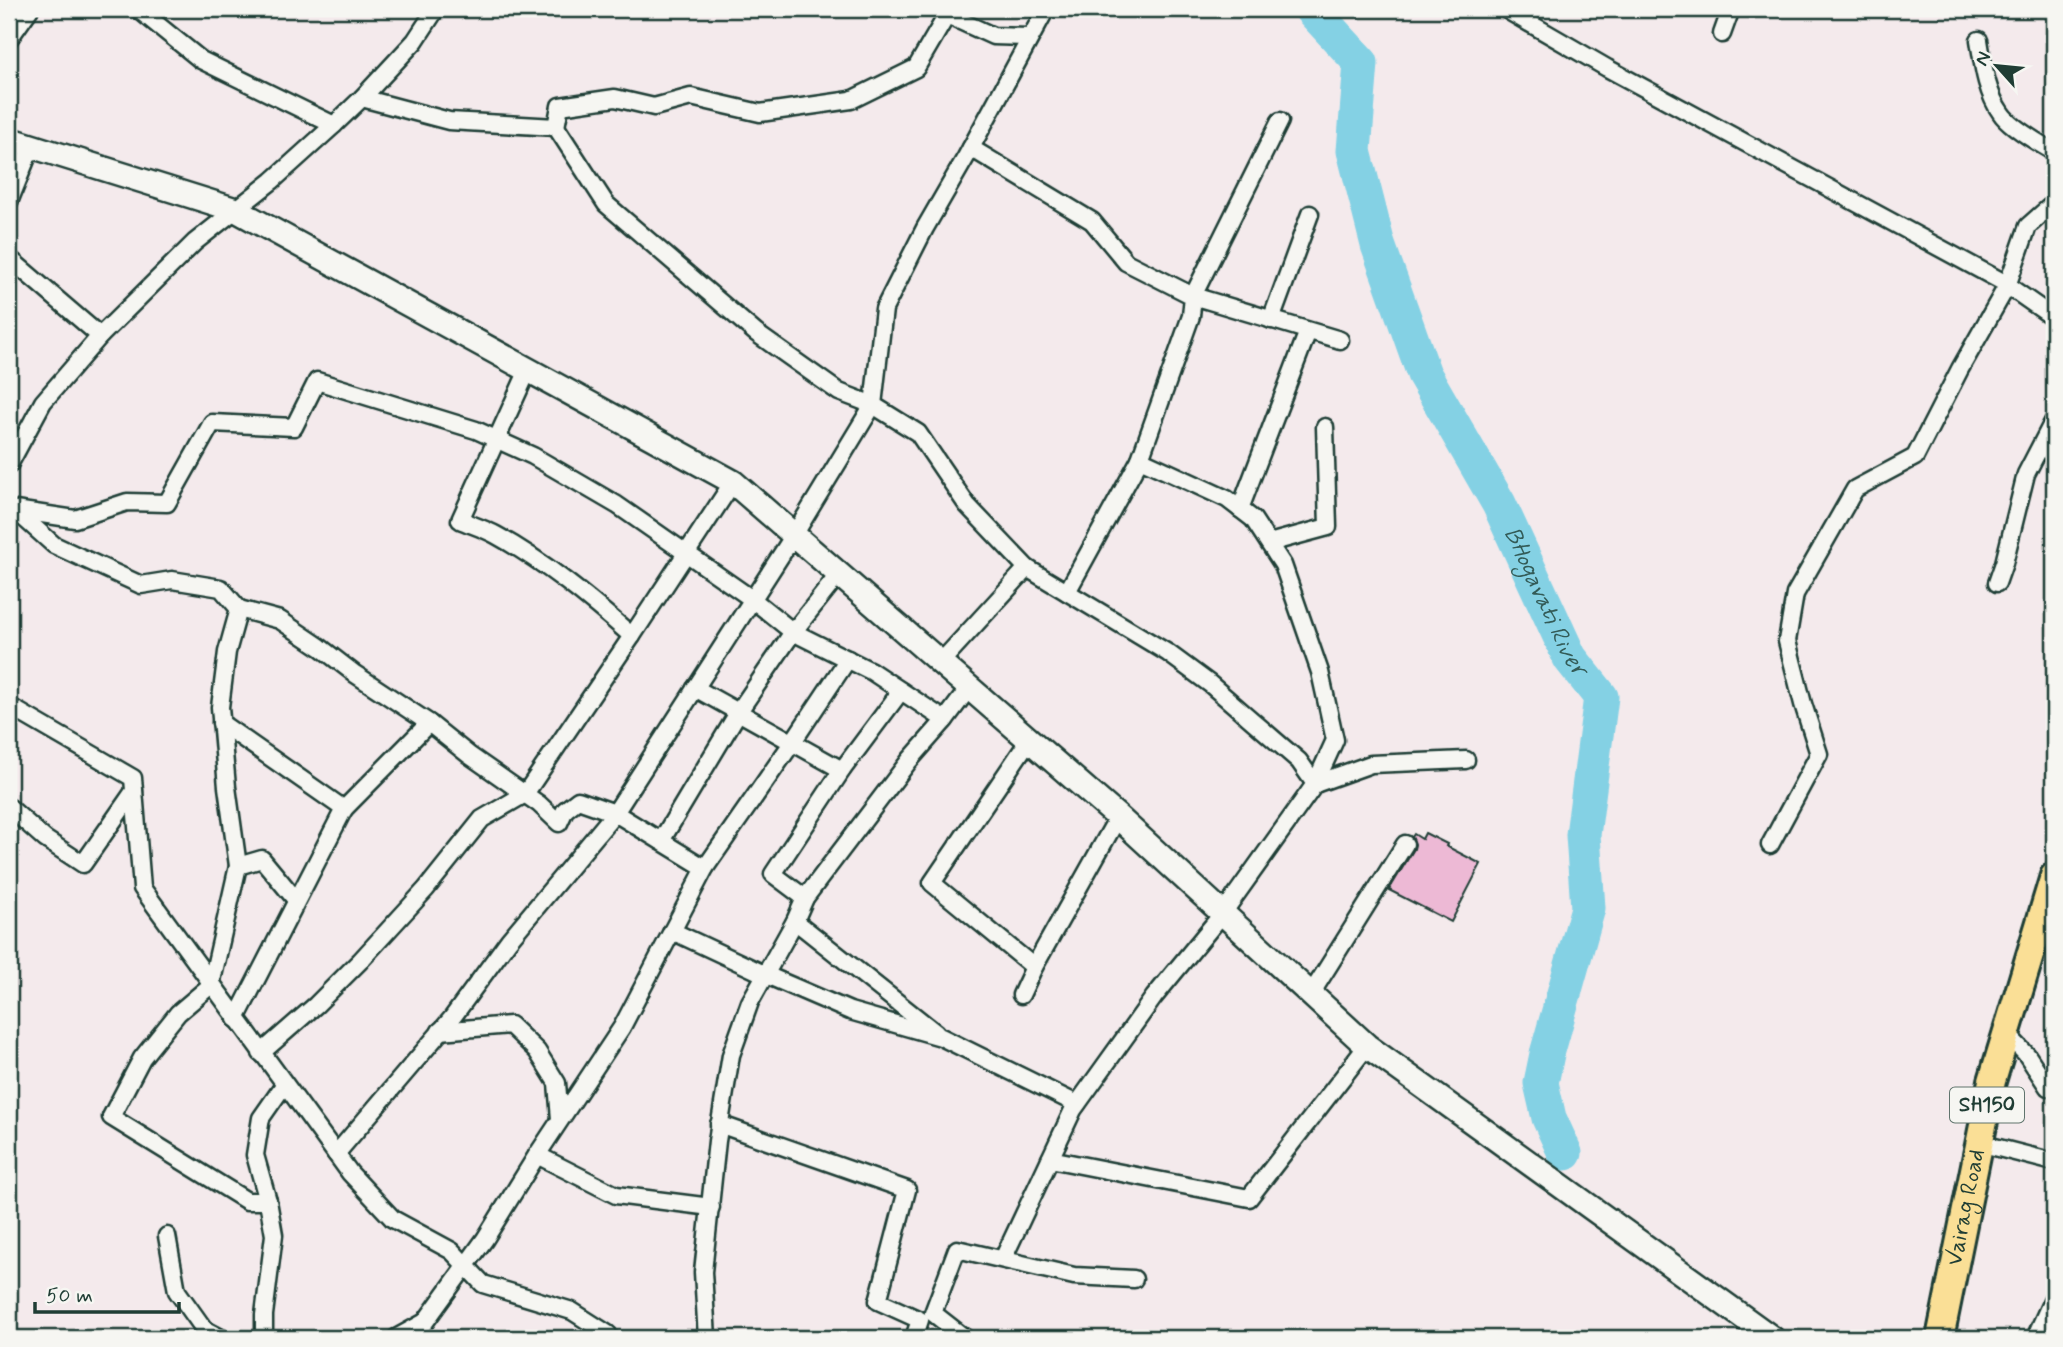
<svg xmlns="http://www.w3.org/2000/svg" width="2063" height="1347" font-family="Mynerve,sans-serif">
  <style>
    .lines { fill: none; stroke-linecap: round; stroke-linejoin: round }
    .river { stroke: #84d1e4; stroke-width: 35 }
    .building { fill: #edb9d5; stroke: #1f3d34; stroke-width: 2 }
    .street-casing { stroke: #1f3d34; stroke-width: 21 }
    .secondary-casing { stroke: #1f3d34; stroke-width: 28 }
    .primary-casing { stroke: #1f3d34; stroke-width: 32 }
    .street { stroke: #f6f6f2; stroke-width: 16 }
    .secondary { stroke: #f6f6f2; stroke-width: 23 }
    .primary { stroke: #fadf96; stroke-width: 26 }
    .labels { text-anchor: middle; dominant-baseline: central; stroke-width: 5; stroke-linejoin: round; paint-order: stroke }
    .shield { fill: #f6f6f2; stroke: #60746d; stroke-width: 2 }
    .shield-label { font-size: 21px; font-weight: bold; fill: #1f3d34 }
    .street-label { font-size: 23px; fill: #1f3d34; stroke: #f6f6f2 }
    .water-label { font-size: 24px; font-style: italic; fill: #335b57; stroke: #f6f6f2 }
  </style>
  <rect width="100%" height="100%" fill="#f4eaec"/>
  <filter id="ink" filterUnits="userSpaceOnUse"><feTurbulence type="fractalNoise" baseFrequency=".0143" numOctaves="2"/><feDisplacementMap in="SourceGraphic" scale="14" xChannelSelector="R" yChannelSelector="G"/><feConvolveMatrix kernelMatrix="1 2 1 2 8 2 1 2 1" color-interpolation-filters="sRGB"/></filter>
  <g filter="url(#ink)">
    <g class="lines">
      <path class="river" id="s1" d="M1311 9 1361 63 1354 151 1378 245 1424 374 1499 504 1570 658 1601 697 1583 835 1588 908 1547 1054 1541 1083 1549 1118 1565 1153"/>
    </g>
    <path class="building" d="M1425 833 1447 844 1446 846 1481 864 1451 922 1389 890 1414 849 1415 844 1412 837 1414 834 1422 839Z"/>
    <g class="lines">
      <g class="street-casing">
        <g id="street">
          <path d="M138 9 201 60 334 125 362 98 449 121 556 127 606 204 756 333 839 392 873 405 794 535 615 813 578 800 565 810 559 823 539 804 469 755 429 723 355 674 320 647 280 620 239 609"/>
          <path d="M1505 9 1607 68 2001 281 2054 318"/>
          <path d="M1722 34 1731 9"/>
          <path d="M9 39 30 9"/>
          <path d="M1979 40C1983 64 1986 92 2001 113 2009 126 2040 144 2054 152"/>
          <path d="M362 98 415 41 436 9"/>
          <path d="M1280 121 1193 296 1340 340"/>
          <path d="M556 127 560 106 615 98 654 107 691 97 760 113 851 100 916 68 947 15 993 36 1030 37"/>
          <path d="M971 148 1092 221 1126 262 1193 296 1191 316 1140 459"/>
          <path d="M9 202 32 145"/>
          <path d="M9 258 100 336"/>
          <path d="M1271 320 1310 214"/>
          <path d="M528 370 460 520C472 525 485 529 496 535 545 562 590 599 632 636L733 482"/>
          <path d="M9 465 43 402 100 336 195 242 272 181 334 125"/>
          <path d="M1240 509 1308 331"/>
          <path d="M15 510 75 519 127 502 167 503 212 423 294 427 317 381 476 430 533 456 617 505 752 599 793 632 871 671 945 720 969 688"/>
          <path d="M15 510 54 545 141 585 172 580 221 588 239 609 227 652 220 707 227 787 238 866 211 985 178 1013 142 1058 111 1117 247 1201H268"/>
          <path d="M1269 543 1328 527 1325 427"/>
          <path d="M1997 583 2004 563 2026 474 2054 420"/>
          <path d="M1067 592 1140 459 1227 499 1253 519 1283 565 1320 672 1335 740 1315 784"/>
          <path d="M940 663 1027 568"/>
          <path d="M695 688 842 770"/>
          <path d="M9 706 133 778 142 888 350 1173 393 1219 452 1251 483 1284 572 1311 608 1334 606 1338"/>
          <path d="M221 723 344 809 236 1019"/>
          <path d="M1029 740 932 883 1034 967"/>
          <path d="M1315 784 1371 764 1466 760"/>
          <path d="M9 807 45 839 83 864 134 791"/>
          <path d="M344 809 429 723"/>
          <path d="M661 841 739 711 793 632 839 574"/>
          <path d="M1770 845 1819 754 1803 704 1787 641 1795 594 1855 489 1915 457 1960 369 2007 286 2028 226 2054 203"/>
          <path d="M238 866 262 859 296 900"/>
          <path d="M805 898 773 874 842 770 901 691"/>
          <path d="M795 921 936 1033"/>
          <path d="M672 931 764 974 850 1011 941 1037 1077 1104"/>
          <path d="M1311 994 1405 844"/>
          <path d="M1021 995 1034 967 1118 817"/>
          <path d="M440 1031 510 1025 537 1051 557 1083 560 1119"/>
          <path d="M2006 1033 2027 1055 2048 1087 2054 1088"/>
          <path d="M261 1053 316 1005 360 961 426 889 482 819 525 794 632 636"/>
          <path d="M719 1124 907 1190 878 1301 920 1320 914 1338"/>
          <path d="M1979 1143 2054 1162"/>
          <path d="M336 1154 452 1018 509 940 615 813 705 868"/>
          <path d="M537 1155 616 1195 711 1207"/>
          <path d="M1050 1159 1249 1198 1367 1046"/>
          <path d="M167 1236 177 1291 204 1329 221 1338"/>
          <path d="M1003 1259 1073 1110 1154 997 1223 913 1315 784 1299 761 1210 684 1168 653 1027 568 967 505 918 433 873 405 884 309 925 228 966 157 1046 9"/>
          <path d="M264 1338V1315L274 1235 268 1201 255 1155 261 1118 284 1085"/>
          <path d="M396 1338 425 1322 485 1239 537 1155 622 1027 705 868 792 743 848 659"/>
          <path d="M707 1338 703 1272 717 1141 731 1055 750 1002 795 921 805 898 909 761 945 720"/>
          <path d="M965 1338 933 1313 957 1249 1074 1276 1134 1279"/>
          <path d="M2035 1338 2054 1296"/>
        </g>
      </g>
      <g class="secondary-casing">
        <path id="secondary" d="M9 139 236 210 733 482 1118 817 1367 1046 1772 1338"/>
      </g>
      <g class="primary-casing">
        <g id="primary">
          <path id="s2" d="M1940 1338 1992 1081 2054 876"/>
        </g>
      </g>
      <use href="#street" class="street"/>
      <use href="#secondary" class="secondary"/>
      <use href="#primary" class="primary"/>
    </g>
  </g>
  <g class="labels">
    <rect class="shield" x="1950" y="1087.5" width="74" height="35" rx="5"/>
    <g class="shield-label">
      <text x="1987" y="1105">SH150</text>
    </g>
    <g class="street-label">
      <text stroke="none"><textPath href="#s2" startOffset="133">Vairag Road</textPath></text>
    </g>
    <g class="water-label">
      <text stroke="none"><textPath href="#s1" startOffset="654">BHogavati River</textPath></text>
    </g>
  </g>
  <rect width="2063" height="1347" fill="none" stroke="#f6f6f2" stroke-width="35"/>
  <rect x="18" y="18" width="2028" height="1312" fill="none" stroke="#1f3d34" stroke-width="2.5" filter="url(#ink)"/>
  <g transform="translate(1997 66) rotate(297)" stroke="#f6f6f2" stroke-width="5" paint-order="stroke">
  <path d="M0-5L12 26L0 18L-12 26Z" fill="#1f3d34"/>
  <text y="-10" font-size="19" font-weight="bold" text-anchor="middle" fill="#1f3d34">N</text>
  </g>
  <path d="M35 1302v10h144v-10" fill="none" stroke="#1f3d34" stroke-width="3.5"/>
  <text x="46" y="1302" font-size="21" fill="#1f3d34" stroke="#f6f6f2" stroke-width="5" paint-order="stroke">50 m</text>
</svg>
